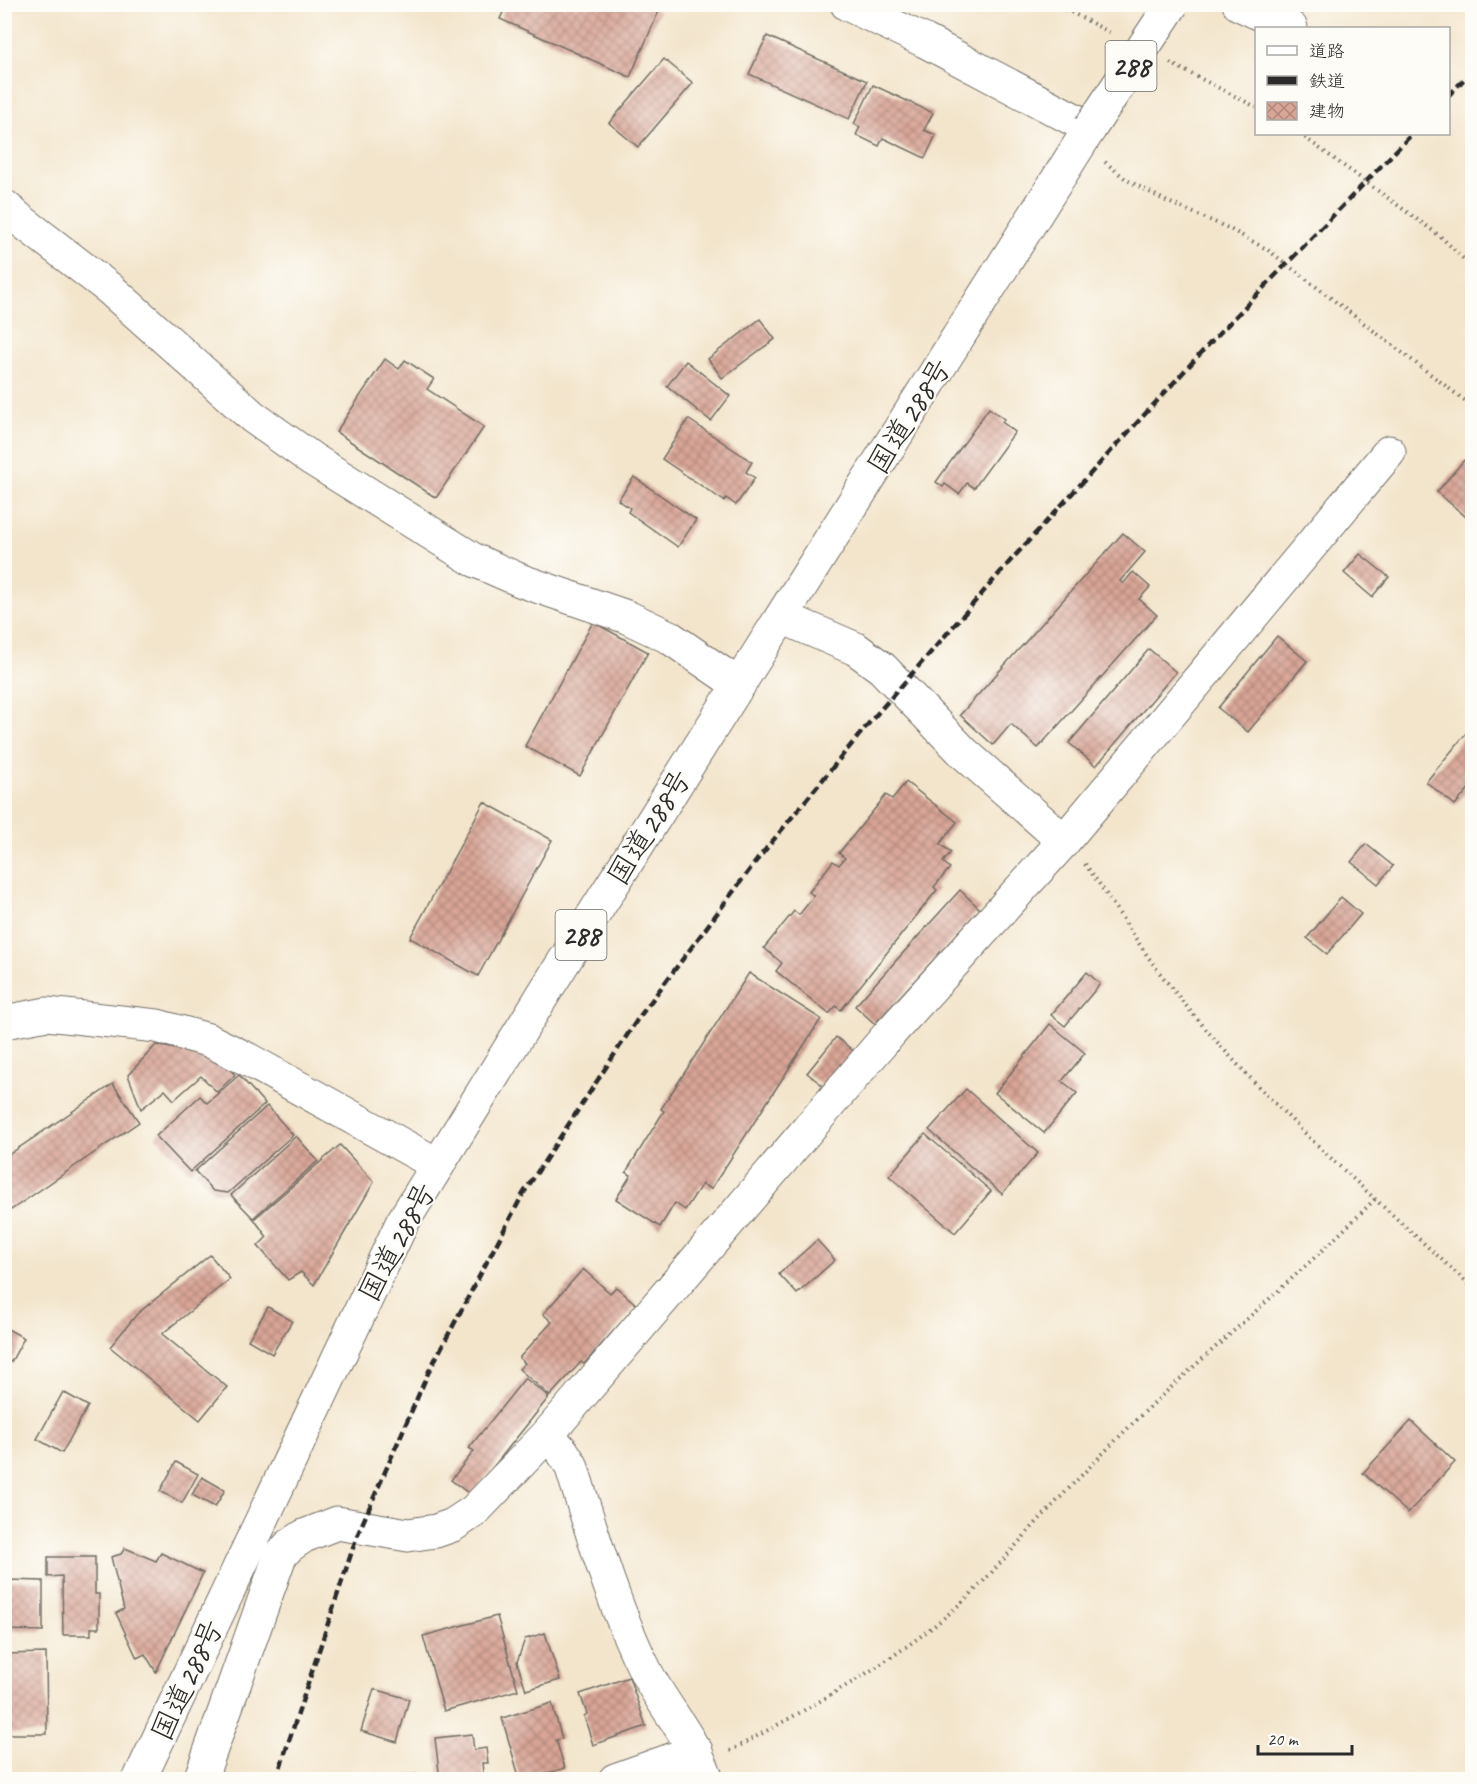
<svg xmlns="http://www.w3.org/2000/svg" width="1477" height="1784" font-family="Caveat,'Klee One',sans-serif">
  <style>
    .building { fill: url(#building-cross-hatch) }
    .lines { fill: none; stroke-linecap: round; stroke-linejoin: round }
    .minor-casing { stroke: #716c63; stroke-width: 35 }
    .highway-casing { stroke: #716c63; stroke-width: 35 }
    .path { stroke: #716c63; stroke-width: 4; stroke-dasharray: 1.5 4.5; stroke-linecap: butt }
    .minor { stroke: #fff; stroke-width: 33 }
    .highway { stroke: #fff; stroke-width: 33 }
    .rail { stroke: #2b2b2b; stroke-width: 4.5; stroke-dasharray: 9 4.5; stroke-linecap: butt }
    .highway-bridge-casing { stroke: #716c63; stroke-width: 35; stroke-linecap: butt }
    .highway-bridge { stroke: #fff; stroke-width: 33 }
    .labels { text-anchor: middle; dominant-baseline: central; stroke-width: 4.5; stroke-linejoin: round; paint-order: stroke }
    .shield { fill: #fdfcf7; stroke: #6a6a68; stroke-width: 1.5 }
    .shield-label { font-size: 28px; font-weight: bold; fill: #2b2b2b }
    .street-label { font-size: 30px; fill: #2b2b2b; stroke: #fdfcf7 }
  </style>
  <defs>
    <pattern id="building-cross-hatch" width="8" height="8" patternUnits="userSpaceOnUse" patternTransform="scale(1.5)"><rect width="8" height="8" fill="#d9a597"/><path d="M0 0l8 8M0 8l8-8" fill="none" stroke="#b0877b"/></pattern>
  </defs>
  <rect width="100%" height="100%" fill="#fdfcf7"/>
  <filter id="ink" filterUnits="userSpaceOnUse"><feTurbulence type="fractalNoise" baseFrequency=".0167" numOctaves="2"/><feDisplacementMap in="SourceGraphic" scale="12" xChannelSelector="R" yChannelSelector="G"/><feConvolveMatrix kernelMatrix="1 2 1 2 8 2 1 2 1" color-interpolation-filters="sRGB"/></filter>
  <filter id="wash" filterUnits="userSpaceOnUse"><feTurbulence type="fractalNoise" baseFrequency=".008" numOctaves="4" result="noise"/><feDisplacementMap in="SourceGraphic" scale="24" xChannelSelector="R" yChannelSelector="G"/><feGaussianBlur stdDeviation="1.35" result="paint"/><feColorMatrix in="noise" values="0 0 0 0 0 0 0 0 0 0 0 0 0 0 0 0 0 1.4 0 .05"/><feComposite in="paint" operator="in"/></filter>
  <g filter="url(#wash)">
    <rect width="100%" height="100%" fill="#f3e5cc"/>
    <g id="blocks">
      <g class="building">
        <path d="M507 4H645L659 11 630 77 500 19Z"/>
        <path d="M767 36 867 81 849 119 749 74Z"/>
        <path d="M664 59 693 83 638 147 609 123Z"/>
        <path d="M873 85 933 113 924 130 936 135 925 158 883 138 879 146 856 135 860 127 854 124Z"/>
        <path d="M760 319 775 339 722 378 708 359Z"/>
        <path d="M385 359 399 369 405 360 434 379 427 389 484 427 436 498 336 432Z"/>
        <path d="M686 361 730 396 711 421 667 386Z"/>
        <path d="M989 408 1004 419 1002 422 1015 432 974 488 967 483 959 494 945 484 943 487 936 482Z"/>
        <path d="M688 419 752 462 746 472 755 478 736 505 726 498 724 501 662 459Z"/>
        <path d="M1464 460 1472 468V522L1437 492Z"/>
        <path d="M634 477 696 520 678 547 628 512 630 508 618 500Z"/>
        <path d="M1123 533 1145 552 1120 581 1123 584 1133 572 1150 587 1139 599 1157 615 1038 748 1011 724 993 745 960 715Z"/>
        <path d="M1360 554 1389 577 1372 597 1344 573Z"/>
        <path d="M593 622 648 652 580 776 525 746Z"/>
        <path d="M1277 636 1307 661 1248 732 1218 708Z"/>
        <path d="M1149 649 1176 672 1096 766 1069 743Z"/>
        <path d="M1472 726V785L1455 805 1426 782Z"/>
        <path d="M906 782 957 822 940 844 951 852 943 862 950 868 934 887 937 890 841 1010 836 1006 829 1014 776 971 782 963 764 948 794 911 799 915 814 896 809 892 833 861 839 865 845 858 839 853 886 795 892 799Z"/>
        <path d="M484 802 552 840 478 976 410 938Z"/>
        <path d="M1366 844 1393 866 1378 884 1351 862Z"/>
        <path d="M960 890 980 909 875 1024 855 1006Z"/>
        <path d="M1341 897 1361 914 1327 954 1307 938Z"/>
        <path d="M1087 972 1100 984 1065 1026 1051 1015Z"/>
        <path d="M749 973 821 1019 711 1189 702 1184 685 1210 675 1203 660 1227 616 1199 631 1175 626 1172 664 1111 661 1109Z"/>
        <path d="M1050 1024 1085 1053 1062 1081 1077 1093 1044 1133 995 1093Z"/>
        <path d="M836 1037 856 1053 827 1089 807 1073Z"/>
        <path d="M156 1045 220 1058 235 1075 217 1092 201 1076 174 1100 165 1090 141 1109 128 1075Z"/>
        <path d="M239 1075 265 1104 190 1172 156 1136 200 1096 207 1103Z"/>
        <path d="M113 1084 139 1122 11 1210 4 1200V1158Z"/>
        <path d="M966 1089 1038 1153 1002 1194 929 1130Z"/>
        <path d="M267 1106 293 1135 228 1193 213 1191 195 1171Z"/>
        <path d="M925 1134 991 1191 955 1233 889 1176Z"/>
        <path d="M296 1136 318 1161 253 1218 231 1195Z"/>
        <path d="M340 1145 374 1182 314 1285 301 1272 288 1280 258 1246 267 1237 254 1219Z"/>
        <path d="M817 1240 835 1260 797 1294 779 1274Z"/>
        <path d="M210 1255 230 1279 162 1334 227 1387 200 1420 110 1347 137 1314Z"/>
        <path d="M583 1269 610 1293 616 1287 637 1305 584 1364 581 1362 550 1396 519 1369 525 1363 519 1358 552 1322 543 1314Z"/>
        <path d="M268 1307 292 1321 272 1354 248 1340Z"/>
        <path d="M4 1327 24 1338 11 1362 4 1359Z"/>
        <path d="M525 1378 549 1397 471 1495 451 1480 474 1451 469 1448Z"/>
        <path d="M63 1392 88 1406 62 1453 37 1439Z"/>
        <path d="M1411 1421 1455 1462 1408 1513 1363 1473Z"/>
        <path d="M176 1462 198 1474 182 1503 160 1491Z"/>
        <path d="M202 1477 225 1490 215 1507 192 1495Z"/>
        <rect x="4" y="1534" width="4" height="30"/>
        <path d="M125 1548 156 1561 161 1553 203 1573 156 1672 145 1654 137 1658 116 1613 124 1609 111 1557 121 1554Z"/>
        <path d="M48 1557H95V1594H99V1628H91V1635H63L62 1576 48 1577Z"/>
        <path d="M7 1580 43 1581V1631L7 1630Z"/>
        <path d="M497 1616 518 1690 444 1711 423 1636Z"/>
        <path d="M545 1633 560 1680 526 1690 517 1662 525 1639Z"/>
        <path d="M46 1653 47 1734H4V1654Z"/>
        <path d="M629 1677 646 1726 593 1745 584 1716 587 1714 580 1694Z"/>
        <path d="M374 1689 409 1699 397 1742 361 1731Z"/>
        <path d="M552 1703 562 1739 556 1740 565 1768 526 1780H520L502 1718Z"/>
        <path d="M472 1734 474 1750 486 1748 488 1763H482L484 1780H440L435 1738Z"/>
        <path d="M417 1774 418 1780H387V1778Z"/>
      </g>
    </g>
  </g>
  <g filter="url(#ink)">
    <use href="#blocks" fill-opacity="0" stroke="#716c63" stroke-width="1.5"/>
    <g class="lines">
      <g class="minor-casing">
        <g id="minor">
          <path d="M847 4 925 41 1090 128"/>
          <path d="M1239 4 1291 28"/>
          <path d="M4 206 19 219 110 289 253 417 312 459 474 560 522 581 627 617 669 637 739 685"/>
          <path d="M782 617 856 649 882 668 964 753 1064 841 1389 452"/>
          <path d="M4 1022 47 1014 157 1026 208 1040 247 1059 438 1165"/>
          <path d="M547 1435 562 1451 571 1465C593 1535 613 1606 646 1672 665 1709 694 1739 707 1780"/>
          <path d="M200 1780 280 1556 289 1546 304 1536 337 1523 408 1535 436 1531 453 1525 474 1511 547 1435 891 1032 1064 841"/>
          <path d="M615 1780 696 1751"/>
        </g>
      </g>
      <g class="highway-casing">
        <path id="highway" d="M139 1780 402 1223 546 990 1090 128"/>
      </g>
      <g class="path">
        <path d="M1055 4 1113 34"/>
        <path d="M1170 63 1256 107"/>
        <path d="M1300 134 1440 236 1472 267"/>
        <path d="M1105 162 1127 180 1166 201 1228 228 1268 250 1472 406"/>
        <path d="M1085 864C1112 900 1135 941 1163 977 1252 1092 1364 1189 1472 1287"/>
        <path d="M730 1751C806 1709 886 1668 952 1611 984 1584 1009 1552 1037 1522 1069 1488 1102 1454 1135 1421 1214 1346 1298 1277 1375 1199"/>
      </g>
      <use href="#minor" class="minor"/>
      <use href="#highway" class="highway"/>
      <g class="rail">
        <path d="M1448 96 1472 71"/>
        <path d="M276 1780 357 1536 429 1371 523 1194 637 1020 757 860 869 723 1012 559 1212 341 1412 134"/>
      </g>
      <g class="highway-bridge-casing">
        <path id="highway-bridge" d="M1090 128 1172 4"/>
      </g>
      <use href="#highway-bridge" class="highway-bridge"/>
    </g>
  </g>
  <g class="labels">
    <g class="shield">
      <rect x="1105.5" y="41" width="51" height="50" rx="4.5"/>
      <rect x="555.5" y="910" width="51" height="50" rx="4.5"/>
    </g>
    <g class="shield-label">
      <text x="1131" y="66">288</text>
      <text x="581" y="935">288</text>
    </g>
    <g class="street-label">
      <text transform="translate(909 416) rotate(-58)">国道288号</text>
      <text transform="translate(649 827) rotate(-58)">国道288号</text>
      <text transform="translate(397 1242) rotate(-62)">国道288号</text>
      <text transform="translate(187 1680) rotate(-65)">国道288号</text>
    </g>
  </g>
  <rect width="1477" height="1784" fill="none" stroke="#fdfcf7" stroke-width="24"/>
  <rect x="1255" y="27" width="195" height="108" fill="#fdfcf7" stroke="#a9a8a5" stroke-width="1.5"/>
  <rect x="1267" y="46" width="30" height="9" fill="#ffffff" stroke="#a9a8a5" stroke-width="1.5"/>
  <text x="1309" y="57" font-size="18" fill="#2b2b2b">道路</text>
  <rect x="1267" y="76" width="30" height="9" fill="#2b2b2b" stroke="#a9a8a5" stroke-width="1.5"/>
  <text x="1309" y="87" font-size="18" fill="#2b2b2b">鉄道</text>
  <rect x="1267" y="102" width="30" height="18" fill="url(#building-cross-hatch)" stroke="#a9a8a5" stroke-width="1.5"/>
  <text x="1309" y="117" font-size="18" fill="#2b2b2b">建物</text>
  <path d="M1258 1745v9h94v-9" fill="none" stroke="#2b2b2b" stroke-width="3"/>
  <text x="1267" y="1745" font-size="18" fill="#2b2b2b" stroke="#fdfcf7" stroke-width="4.5" paint-order="stroke">20 m</text>
</svg>
